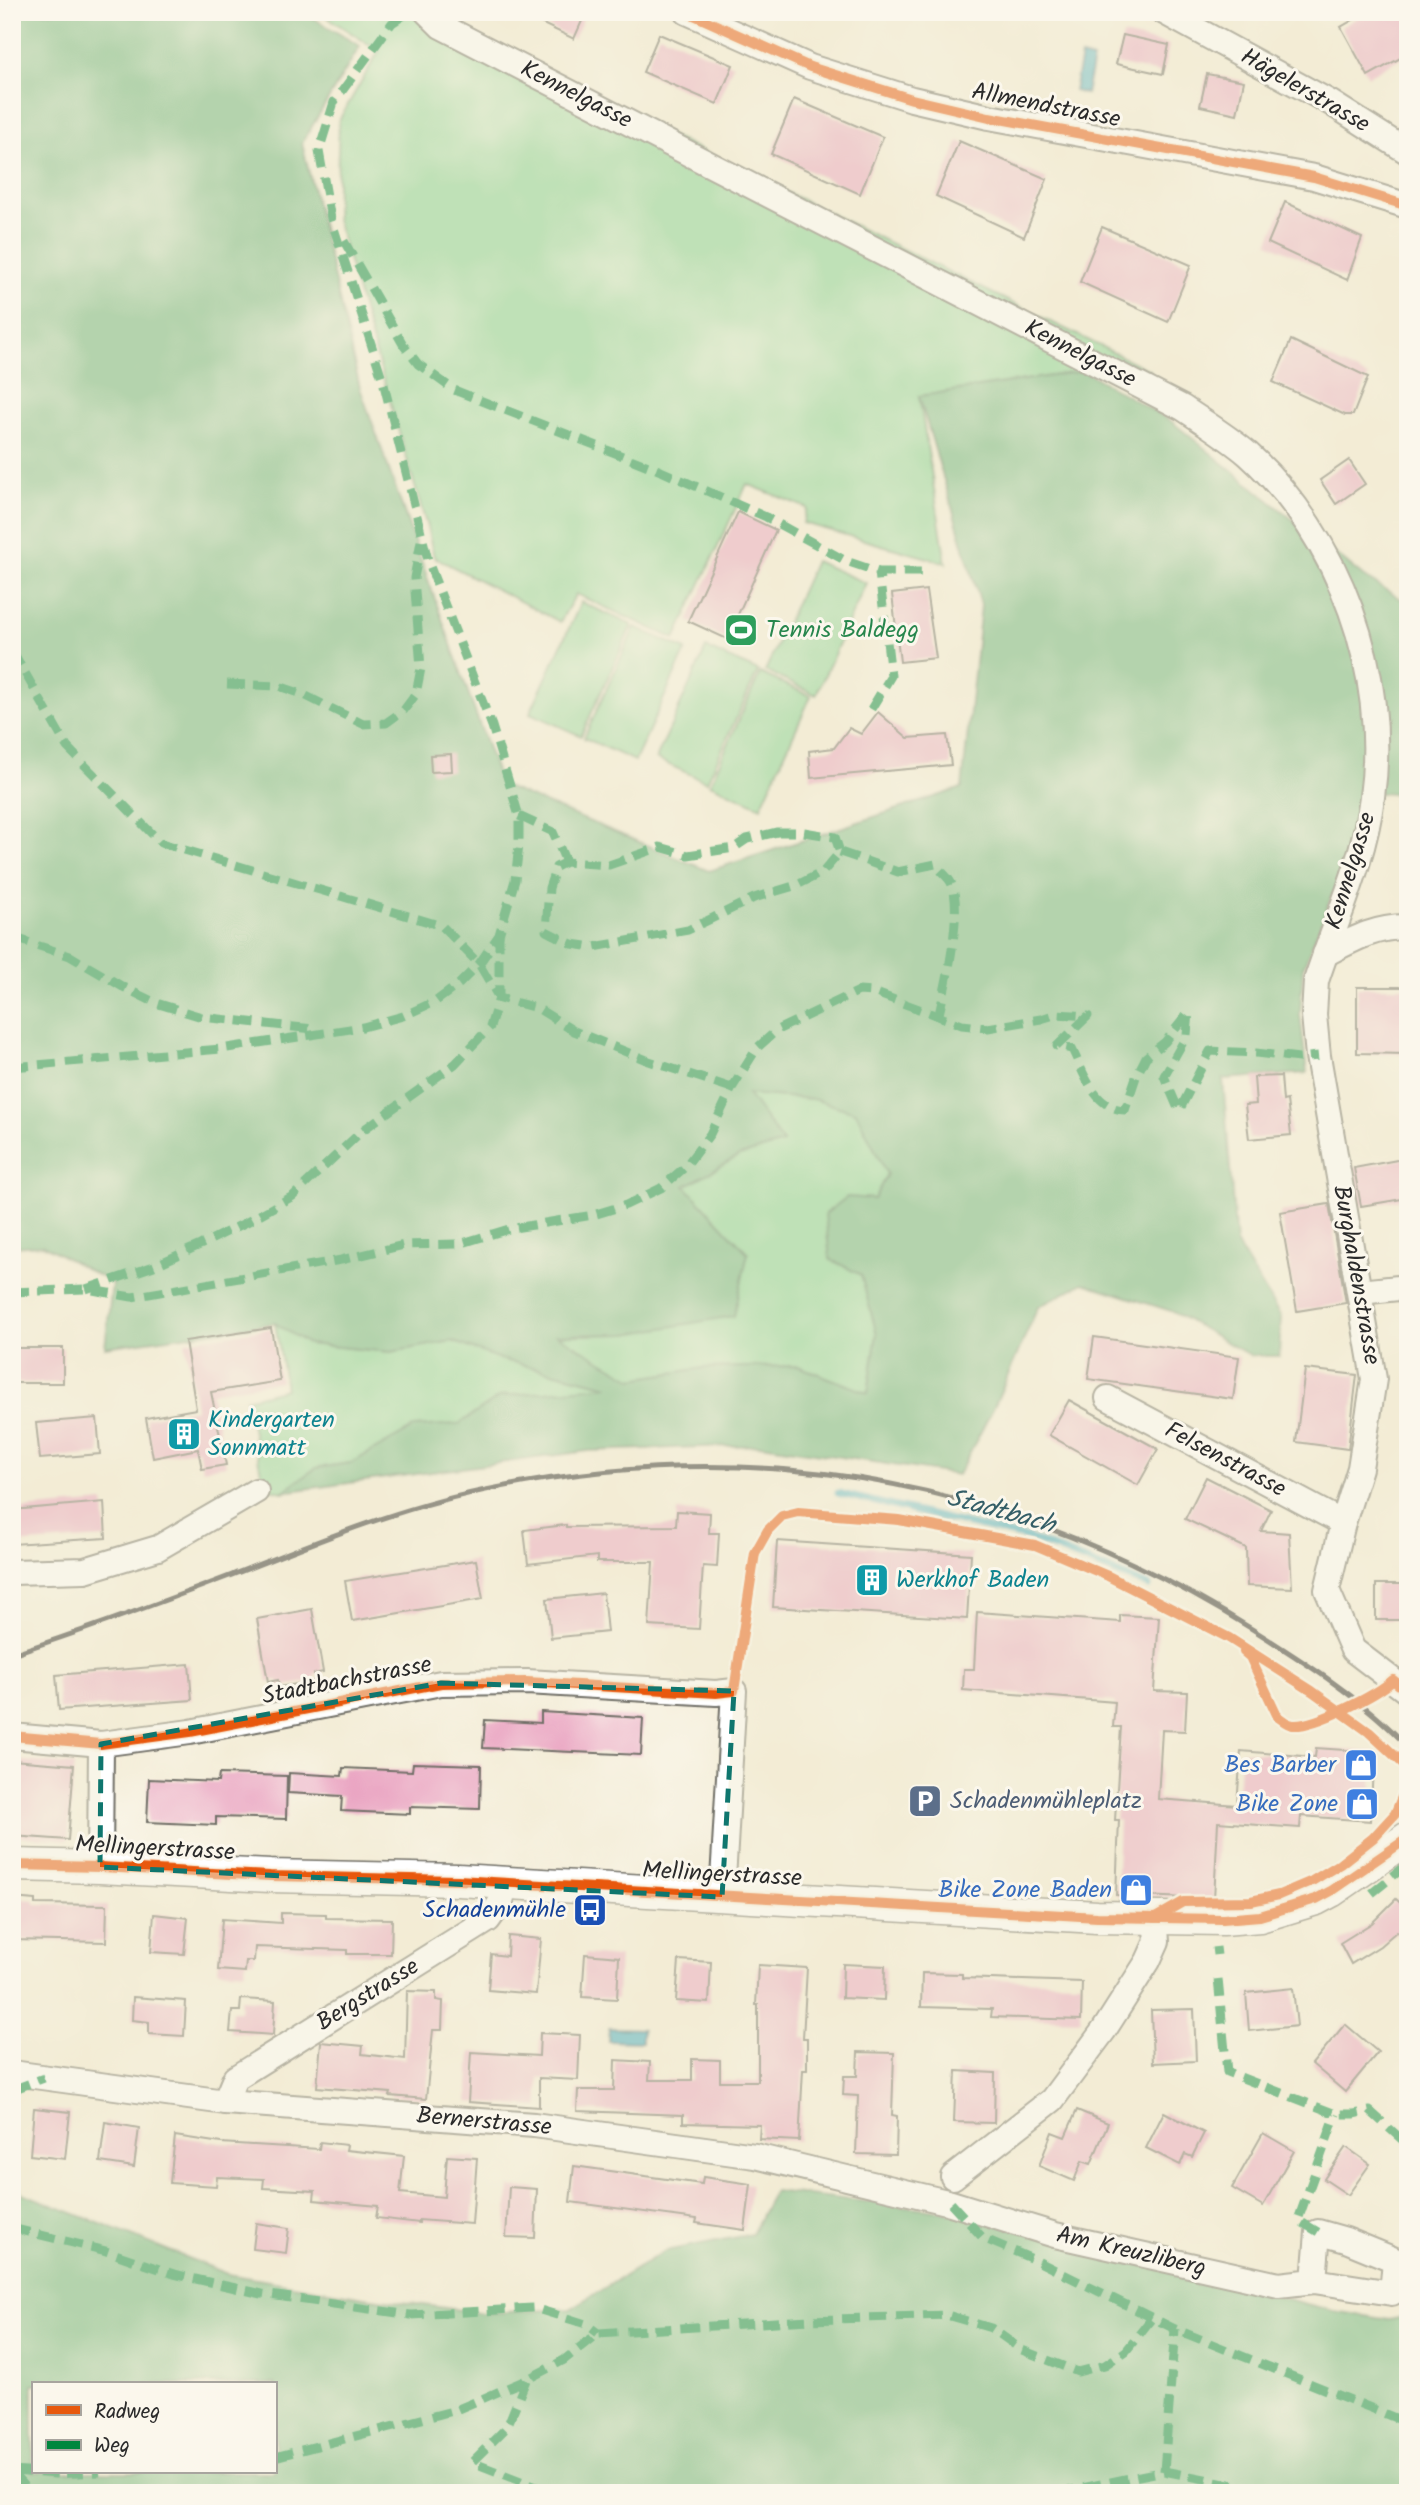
<svg xmlns="http://www.w3.org/2000/svg" width="1420" height="2505" font-family="Kalam,sans-serif">
  <style>
    .green { fill: #82d292; stroke: #567e5e; stroke-width: 2 }
    .forest { fill: #69b47c; stroke: #4a7054; stroke-width: 2; fill-rule: evenodd }
    .water { fill: #41aac1; stroke: #366a76; stroke-width: 2 }
    .lines { fill: none; stroke-linecap: round; stroke-linejoin: round }
    .stream { stroke: #41aac1; stroke-width: 7 }
    .building { fill: #eaa5c3 }
    .minor-casing { stroke: #716f67; stroke-width: 28 }
    .major-casing { stroke: #716f67; stroke-width: 35 }
    .minor { stroke: #fff; stroke-width: 24 }
    .major { stroke: #fff; stroke-width: 32 }
    .rail { stroke: #2b2b2b; stroke-width: 5 }
    .quiet { stroke: #00873e; stroke-width: 9; stroke-dasharray: 18 9; stroke-linecap: butt }
    .cycleway-casing { stroke: #fbf7ec; stroke-width: 15 }
    .cycleway { stroke: #e8590c; stroke-width: 10 }
    .marked { fill: none; stroke: #0f766e; stroke-width: 5; stroke-dasharray: 14 9; stroke-linejoin: round }
    .labels { text-anchor: middle; dominant-baseline: central; stroke-width: 6; stroke-linejoin: round; paint-order: stroke }
    .street-label { font-size: 24px; fill: #2b2b2b; stroke: #fbf7ec }
    .leisure-label { font-size: 24px; fill: #27864d; stroke: #fbf7ec; text-anchor: start }
    .culture-label { font-size: 24px; fill: #0d838f; stroke: #fbf7ec; text-anchor: start }
    .shop-label { font-size: 24px; fill: #366cbe; stroke: #fbf7ec; text-anchor: end }
    .service-label { font-size: 24px; fill: #4e5e75; stroke: #fbf7ec; text-anchor: start }
    .transit-label { font-size: 24px; fill: #164399; stroke: #fbf7ec; text-anchor: end }
    .water-label { font-size: 26px; font-style: italic; fill: #345e67; stroke: #fbf7ec }
  </style>
  <rect width="100%" height="100%" fill="#fbf7ec"/>
  <filter id="ink" filterUnits="userSpaceOnUse"><feTurbulence type="fractalNoise" baseFrequency=".0143" numOctaves="2"/><feDisplacementMap in="SourceGraphic" scale="14" xChannelSelector="R" yChannelSelector="G"/><feConvolveMatrix kernelMatrix="1 2 1 2 8 2 1 2 1" color-interpolation-filters="sRGB"/></filter>
  <filter id="wash" filterUnits="userSpaceOnUse"><feTurbulence type="fractalNoise" baseFrequency=".00686" numOctaves="4" result="noise"/><feDisplacementMap in="SourceGraphic" scale="28" xChannelSelector="R" yChannelSelector="G"/><feGaussianBlur stdDeviation="1.57" result="paint"/><feColorMatrix in="noise" values="0 0 0 0 0 0 0 0 0 0 0 0 0 0 0 0 0 1.4 0 .05"/><feComposite in="paint" operator="in"/></filter>
  <g filter="url(#wash)">
    <rect width="100%" height="100%" fill="#f3ecd6"/>
    <g class="green">
      <path d="M319 12H419L1151 371H1084L919 396 946 563 803 523 807 508 747 484 675 639 576 594 560 622 434 557 427 527 336 218 339 120 379 51Z"/>
      <path d="M815 561 866 583 816 695 765 671Z"/>
      <path d="M581 602 632 625 581 736 530 713Z"/>
      <path d="M635 627 686 650 635 761 584 738Z"/>
      <path d="M706 648 758 671 707 782 656 759Z"/>
      <path d="M760 673 811 696 761 807 710 784Z"/>
      <path d="M747 1094 813 1099 856 1112 887 1174 874 1199 847 1197 861 1275 877 1334 868 1393 798 1366 704 1368 633 1379 555 1335 627 1334 748 1253 684 1186 739 1156 783 1143Z"/>
      <path d="M275 1323 308 1344 391 1352 452 1341 500 1359 612 1387 501 1396 459 1424 415 1427 351 1463 316 1468 282 1492 264 1487 246 1399 286 1389Z"/>
    </g>
    <g class="forest">
      <path d="M12 12H303L360 46 302 143 360 388 501 785 709 871 962 788 981 605 919 396 1084 371 1171 421 1364 577 1408 603V796L1363 791 1348 855 1303 968 1300 1014 1307 1073 1223 1079 1236 1243 1281 1317 1279 1356H1251L1171 1311 1083 1283 1038 1307 994 1407 958 1475 761 1445 588 1451 282 1492 316 1468 351 1463 415 1427 459 1424 501 1396 609 1386 500 1359 452 1341 391 1352 308 1344 275 1323 105 1347 112 1283 43 1245 12 1247ZM748 1094 813 1099 856 1112 887 1174 874 1199 847 1197 825 1214 830 1259 861 1275 877 1334 868 1393 798 1366 704 1368 633 1379 557 1335 627 1334 734 1316 748 1253 685 1186 739 1156 783 1143Z"/>
      <path d="M12 2175 22 2193 228 2274 364 2297 483 2313 570 2309 665 2251 752 2234 774 2191 939 2210 1334 2311 1389 2320 1408 2316V2493H12ZM33 2384H275V2472H33Z"/>
    </g>
    <g class="water">
      <path d="M1081 56 1093 59 1086 94 1074 91Z"/>
      <path d="M609 2028 642 2029V2042L608 2041Z"/>
    </g>
    <g class="lines">
      <path class="stream" d="M838 1493 1032 1539 1149 1586"/>
    </g>
    <g id="blocks">
      <g class="building">
        <path d="M518 12H586L574 39Z"/>
        <path d="M1367 12H1408V54L1368 76 1341 27Z"/>
        <path d="M659 34 733 65 717 104 643 72Z"/>
        <path d="M1123 35 1169 45 1163 74 1116 64Z"/>
        <path d="M1207 74 1244 81 1237 114 1200 106Z"/>
        <path d="M794 99 883 137 860 194 771 154Z"/>
        <path d="M959 141 1047 179 1024 237 936 196Z"/>
        <path d="M1285 202 1362 238 1347 280 1268 243Z"/>
        <path d="M1102 227 1191 265 1168 322 1080 282Z"/>
        <path d="M1291 340 1368 377 1353 415H1345L1273 382Z"/>
        <path d="M1349 460 1365 484 1336 504 1320 480Z"/>
        <path d="M738 512 776 530 727 639 688 621Z"/>
        <path d="M926 590 936 658 900 662 892 594Z"/>
        <path d="M878 712 908 738 947 735 951 765 811 778 809 751 834 748 849 728 861 734Z"/>
        <path d="M451 754 452 771 431 772 430 755Z"/>
        <path d="M1357 987H1408V1054L1357 1053Z"/>
        <path d="M1281 1076 1283 1101 1287 1100 1291 1135 1249 1139 1245 1105 1256 1104 1254 1077Z"/>
        <path d="M1408 1158V1198L1361 1206 1354 1168Z"/>
        <path d="M1329 1204 1346 1303 1297 1311 1280 1212Z"/>
        <path d="M271 1328 280 1381 211 1392 226 1465 202 1469 198 1449 153 1458 146 1418 196 1409 185 1341Z"/>
        <path d="M1094 1337 1239 1357 1233 1399 1088 1379Z"/>
        <rect x="12" y="1348" width="51" height="35"/>
        <path d="M1305 1369 1357 1375 1348 1449 1296 1442Z"/>
        <path d="M1069 1400 1158 1449 1138 1485 1049 1435Z"/>
        <path d="M97 1418 100 1454 40 1459 36 1423Z"/>
        <path d="M1206 1477 1271 1510 1261 1531 1289 1533 1292 1588 1247 1586 1246 1548 1185 1519Z"/>
        <path d="M104 1502 106 1538 12 1544V1510Z"/>
        <path d="M677 1511 710 1513 709 1533H719L717 1567 703 1566 699 1629 649 1626 653 1562H597V1556L528 1564 524 1530 566 1525V1527L676 1526Z"/>
        <path d="M777 1541 971 1554 967 1619 773 1607Z"/>
        <path d="M476 1560 483 1599 352 1621 345 1581Z"/>
        <rect x="1376" y="1584" width="32" height="36"/>
        <path d="M603 1593 607 1632 551 1638 547 1599Z"/>
        <path d="M312 1609 323 1672 314 1674 315 1681 279 1687 278 1680 268 1682 257 1619Z"/>
        <path d="M977 1612 1120 1622V1615L1159 1617 1154 1691 1187 1692 1185 1731 1162 1730 1158 1799 1237 1805 1241 1751 1315 1757 1316 1748 1374 1752 1370 1821 1301 1816 1300 1828 1218 1822 1214 1899 1116 1895 1119 1820H1115L1121 1727H1113L1115 1702 963 1690 964 1669H974Z"/>
        <path d="M189 1664 192 1700 59 1710 56 1675Z"/>
        <path d="M541 1712 643 1718 641 1755 483 1748 485 1720 541 1723Z"/>
        <path d="M12 1760 74 1765 68 1840 12 1836Z"/>
        <path d="M413 1763 481 1765 480 1809 410 1807V1814L341 1811 342 1796 288 1793 289 1773 342 1776 343 1768 412 1771Z"/>
        <path d="M219 1774 287 1776 286 1819 216 1817V1825L147 1822 149 1779 218 1782Z"/>
        <path d="M12 1898 35 1900V1904L107 1905 106 1942 12 1940Z"/>
        <path d="M1396 1899 1408 1910V1941L1397 1931 1380 1946 1351 1964 1340 1943 1372 1923Z"/>
        <path d="M281 1913 326 1914V1918L392 1919 391 1954H347V1950L255 1947 254 1961H246L245 1972 218 1970 222 1919 281 1923Z"/>
        <path d="M154 1914 188 1918 184 1954 151 1952Z"/>
        <path d="M508 1936 541 1939 536 1994 488 1990 491 1954 507 1956Z"/>
        <path d="M585 1954 619 1957 617 1999 582 1997Z"/>
        <path d="M679 1960 711 1962 709 2003 676 2001Z"/>
        <path d="M843 1964 885 1966 884 2000 842 1998Z"/>
        <path d="M758 1965 807 1968 803 2038H807V2070H803L799 2141 759 2139 760 2125 683 2123V2115L577 2111 578 2090H614L615 2060 650 2062 649 2080H692V2059L720 2060V2081H758V2005H756Z"/>
        <path d="M922 1973 962 1974V1978L1082 1982 1081 2020 991 2017 992 2009 921 2007Z"/>
        <path d="M1293 1988 1297 2026 1249 2031 1246 1993Z"/>
        <path d="M407 1991 436 1992V2000L443 2001 442 2030H433L426 2099 390 2096 391 2093 317 2087 321 2042 363 2046 362 2054 405 2059Z"/>
        <path d="M133 1997 186 2001 184 2036 149 2034V2022L132 2020Z"/>
        <path d="M241 1999 275 2001 273 2035 230 2032 232 2011H240Z"/>
        <path d="M1194 2009 1196 2061 1153 2063 1151 2010Z"/>
        <path d="M1345 2024 1378 2052 1345 2092 1312 2064Z"/>
        <path d="M540 2033 580 2035 578 2080 539 2078V2107L468 2102 471 2052 539 2056Z"/>
        <path d="M858 2052 894 2053 892 2115 897 2116 896 2155 856 2154 858 2096 843 2095 844 2076H857Z"/>
        <path d="M956 2071 995 2073 994 2123 954 2122Z"/>
        <path d="M34 2108 70 2112 65 2159 30 2155Z"/>
        <path d="M1077 2110 1108 2123 1091 2164 1082 2161 1074 2181 1039 2166 1052 2132 1065 2137Z"/>
        <path d="M1164 2112 1204 2133 1192 2157 1185 2154 1180 2165 1146 2148Z"/>
        <path d="M105 2122 139 2128 134 2167 100 2162Z"/>
        <path d="M1263 2133 1294 2151 1263 2206 1232 2188Z"/>
        <path d="M175 2136 221 2143 319 2149 320 2142 347 2145 346 2150 404 2156 400 2193 444 2197 447 2156 477 2158 472 2224 419 2220V2223L376 2218 378 2206 314 2200 315 2191 263 2188 264 2179 217 2177 216 2186 170 2183Z"/>
        <path d="M1346 2147 1370 2164 1348 2195 1324 2179Z"/>
        <path d="M574 2166 702 2184 703 2177 751 2184 745 2230 696 2223 697 2219 570 2202Z"/>
        <path d="M509 2187 537 2189 535 2238 506 2237Z"/>
        <path d="M256 2223 289 2228 286 2253 253 2249Z"/>
      </g>
    </g>
  </g>
  <g filter="url(#ink)">
    <use href="#blocks" fill-opacity="0" stroke="#716f67" stroke-width="2"/>
    <g class="lines">
      <g class="minor-casing">
        <g id="minor">
          <path d="M427 12 441 26 1183 408C1205 423 1228 437 1248 454 1340 537 1389 674 1372 797 1364 861 1336 920 1316 981L1314 1015 1318 1056 1374 1379 1360 1468 1343 1523 1327 1590 1353 1650 1408 1692"/>
          <path d="M687 12 810 67 912 99 989 117 1314 177 1408 206"/>
          <path d="M1164 12 1331 103 1408 152"/>
          <path d="M1325 954C1352 940 1376 926 1408 927"/>
          <path d="M1360 1292 1408 1287"/>
          <path d="M1108 1398 1343 1523"/>
          <path d="M12 1572 85 1570 158 1548 256 1491"/>
          <path d="M12 1736 101 1744 190 1732 441 1683 527 1682 716 1693 734 1691 722 1897"/>
          <path d="M100 1867 101 1744"/>
          <path d="M12 2073 225 2102 534 2125 755 2156 951 2203 1055 2235 1279 2285 1314 2281 1392 2293 1395 2260 1346 2240 1318 2232 1314 2281"/>
          <path d="M225 2102 235 2078 488 1920 501 1902 505 1883"/>
          <path d="M953 2177 1052 2100 1104 2030 1148 1961 1157 1941 1155 1918"/>
        </g>
      </g>
      <g class="major-casing">
        <path id="major" d="M12 1865 100 1867 270 1876 458 1880 1097 1917 1223 1919 1260 1916 1316 1899 1331 1891 1408 1838"/>
      </g>
      <use href="#minor" class="minor"/>
      <use href="#major" class="major"/>
      <path class="rail" d="M12 1654C86 1630 159 1603 232 1575 313 1543 395 1509 481 1491 756 1432 1013 1480 1252 1629 1306 1663 1364 1700 1408 1747"/>
      <g class="quiet">
        <path d="M344 241 404 346 418 364 454 390 661 471 766 517 846 561 879 572H921"/>
        <path d="M12 650 67 747 161 843 442 926 479 964 499 998 537 1008 574 1031 649 1061 732 1088"/>
        <path d="M227 684 279 686 302 694 363 724 386 723 404 710 416 694 421 668 414 578 421 541"/>
        <path d="M871 709 891 676 879 572"/>
        <path d="M519 816 553 832 566 862"/>
        <path d="M777 832H804L835 837 840 852 823 872 797 885 754 898 688 930 594 947 572 944 546 931 549 888 556 867 566 862 609 865 660 847 688 855 734 848 747 839Z"/>
        <path d="M840 852 898 872 935 864C939 870 946 875 950 881 965 904 945 990 938 1018"/>
        <path d="M12 937 70 956 123 987 156 1003 202 1017 313 1029"/>
        <path d="M12 1067 221 1049 363 1027 403 1016 436 1001 459 984 479 964 499 935 515 880 519 845V816L492 726 429 564 383 381 331 219 319 151 334 102 392 23 409 12"/>
        <path d="M86 1289 154 1266 200 1245 247 1222 293 1196 363 1130 455 1064 490 1027 499 998V935"/>
        <path d="M12 1292 86 1289 132 1297 341 1260 404 1245 459 1244 509 1229 593 1215 626 1205 661 1188 685 1167 710 1134 732 1088 757 1048 777 1030 859 991 873 992 962 1025 988 1028 1041 1019 1057 1014 1088 1016 1057 1046 1072 1049C1084 1073 1094 1109 1125 1110L1136 1077 1146 1057 1165 1042 1189 1012 1187 1035 1164 1076 1179 1111 1210 1051 1256 1053 1299 1058 1318 1056"/>
        <path d="M1372 1893 1408 1864"/>
        <path d="M1216 1947 1217 1955"/>
        <path d="M1218 1979 1227 2072 1336 2114H1354L1370 2111 1408 2145"/>
        <path d="M12 2090 44 2078"/>
        <path d="M951 2203 983 2238 1037 2261 1175 2329 1408 2423"/>
        <path d="M12 2228 106 2251 174 2274 262 2294 411 2315 534 2308 586 2324 598 2333"/>
        <path d="M1318 2232 1298 2220 1336 2114"/>
        <path d="M526 2380 507 2427 472 2462 552 2493"/>
        <path d="M275 2457 456 2410 526 2380 564 2360 598 2333 809 2320 947 2315 991 2328 1022 2350 1078 2372 1105 2365 1126 2351 1152 2318"/>
        <path d="M12 2471 57 2474 100 2472"/>
        <path d="M1164 2471 1175 2329"/>
        <path d="M12 2473 30 2493"/>
        <path d="M1057 2493 1164 2471 1275 2493"/>
      </g>
      <g class="cycleway-casing">
        <g id="cycleway">
          <path d="M687 12 810 67 912 99 989 117 1314 177 1408 206"/>
          <path d="M1244 1652 1250 1657 1278 1717C1283 1720 1286 1724 1293 1725 1314 1727 1377 1695 1393 1680L1408 1692"/>
          <path d="M12 1736 101 1744 190 1732 441 1683 527 1682 716 1693 734 1691 755 1553 768 1530 782 1516 798 1512 899 1520 1035 1545 1108 1576 1229 1638 1312 1691 1369 1732 1408 1768"/>
          <path d="M12 1865 100 1867 270 1876 458 1880 1097 1917 1223 1919 1260 1916 1316 1899 1331 1891 1408 1838"/>
          <path d="M1155 1918 1183 1902 1251 1901 1279 1895 1312 1881 1340 1864 1373 1838 1395 1814 1408 1783"/>
        </g>
      </g>
      <use href="#cycleway" class="cycleway"/>
    </g>
  </g>
  <path d="M0 0H1420V2505H0ZM441 1683 734 1691 722 1897 100 1867 101 1744Z" fill="#f3ecd6" fill-opacity=".55" fill-rule="evenodd"/>
  <path class="marked" d="M441 1683 734 1691 722 1897 100 1867 101 1744Z"/>
  <defs>
    <g id="stadium-square" transform="scale(1.75)"><rect x="-9" y="-9" width="18" height="18" rx="4" fill="#2e9e5b" stroke="#fbf7ec"/><path d="M0-5a6.5 5 0 1 0 0 10a6.5 5 0 1 0 0-10ZM-3.5-1.8h7v3.6h-7Z" fill="#fff"/></g>
    <g id="building-square" transform="scale(1.75)"><rect x="-9" y="-9" width="18" height="18" rx="4" fill="#0f9aa8" stroke="#fbf7ec"/><path d="M-4-6H4V6H1V3H-1V6H-4ZM-2.5-4.3h1.7v1.8h-1.7ZM.8-4.3h1.7v1.8H.8ZM-2.5-1h1.7V.8h-1.7ZM.8-1h1.7V.8H.8Z" fill="#fff"/></g>
    <g id="shop-square" transform="scale(1.75)"><rect x="-9" y="-9" width="18" height="18" rx="4" fill="#3f7fe0" stroke="#fbf7ec"/><path d="M-5-2.5h2.3a2.7 3.5 0 0 1 5.4 0H5L5.5 6h-11ZM-1.5-2.5h3a1.5 2.3 0 0 0-3 0Z" fill="#fff"/></g>
    <g id="parking-square" transform="scale(1.75)"><rect x="-9" y="-9" width="18" height="18" rx="4" fill="#5c6f8a" stroke="#fbf7ec"/><path d="M-3.5-5.5H1a3.5 3.5 0 0 1 0 7H-1V5.5H-3.5ZM-1-3.4V-.6H.8a1.4 1.4 0 0 0 0-2.8Z" fill="#fff"/></g>
    <g id="bus-square" transform="scale(1.75)"><rect x="-9" y="-9" width="18" height="18" rx="4" fill="#1a4fb4" stroke="#fbf7ec"/><path d="M-5-6H5V4H4V6H2V4H-2V6H-4V4H-5ZM-3.5-4V0h7V-4ZM-3.5 1.2v1.5H-2V1.2ZM2 1.2v1.5H3.5V1.2Z" fill="#fff"/></g>
  </defs>
  <g fill-rule="evenodd">
    <use href="#stadium-square" x="741" y="630"/>
    <use href="#building-square" x="184" y="1434"/>
    <use href="#building-square" x="872" y="1580"/>
    <use href="#shop-square" x="1361" y="1765"/>
    <use href="#parking-square" x="925" y="1801"/>
    <use href="#shop-square" x="1362" y="1804"/>
    <use href="#shop-square" x="1136" y="1890"/>
    <use href="#bus-square" x="590" y="1910"/>
  </g>
  <g class="labels">
    <g class="street-label">
      <text transform="translate(1305 91) rotate(30)">Hägelerstrasse</text>
      <text transform="translate(576 95) rotate(27)">Kennelgasse</text>
      <text transform="translate(1046 106) rotate(11)">Allmendstrasse</text>
      <text transform="translate(1080 354) rotate(27)">Kennelgasse</text>
      <text transform="translate(1351 871) rotate(-73)">Kennelgasse</text>
      <text transform="translate(1356 1275) rotate(80)">Burghaldenstrasse</text>
      <text transform="translate(1225 1460) rotate(28)">Felsenstrasse</text>
      <text transform="translate(347 1681) rotate(-11)">Stadtbachstrasse</text>
      <text transform="translate(155 1849) rotate(3)">Mellingerstrasse</text>
      <text transform="translate(722 1875) rotate(3)">Mellingerstrasse</text>
      <text transform="translate(368 1995) rotate(-32)">Bergstrasse</text>
      <text transform="translate(484 2122) rotate(5)">Bernerstrasse</text>
      <text transform="translate(1131 2252) rotate(13)">Am Kreuzliberg</text>
    </g>
    <g class="leisure-label">
      <text x="766" y="630">Tennis Baldegg</text>
    </g>
    <g class="culture-label">
      <text x="208" y="1420">Kindergarten<tspan x="208" dy="28">Sonnmatt</tspan></text>
      <text x="896" y="1580">Werkhof Baden</text>
    </g>
    <g class="shop-label">
      <text x="1336" y="1765">Bes Barber</text>
      <text x="1338" y="1804">Bike Zone</text>
      <text x="1112" y="1890">Bike Zone Baden</text>
    </g>
    <g class="service-label">
      <text x="950" y="1801">Schadenmühleplatz</text>
    </g>
    <g class="transit-label">
      <text x="566" y="1910">Schadenmühle</text>
    </g>
    <g class="water-label">
      <text transform="translate(1001 1512) rotate(15)">Stadtbach</text>
    </g>
  </g>
  <rect width="1420" height="2505" fill="none" stroke="#fbf7ec" stroke-width="42"/>
  <rect x="32" y="2382" width="245" height="91" fill="#fbf7ec" stroke="#a8a59f" stroke-width="2"/>
  <rect x="46" y="2405" width="35" height="10" fill="#e8590c" stroke="#a8a59f" stroke-width="2"/>
  <text x="94" y="2418" font-size="21" fill="#2b2b2b">Radweg</text>
  <rect x="46" y="2440" width="35" height="10" fill="#00873e" stroke="#a8a59f" stroke-width="2"/>
  <text x="94" y="2452" font-size="21" fill="#2b2b2b">Weg</text>
</svg>
